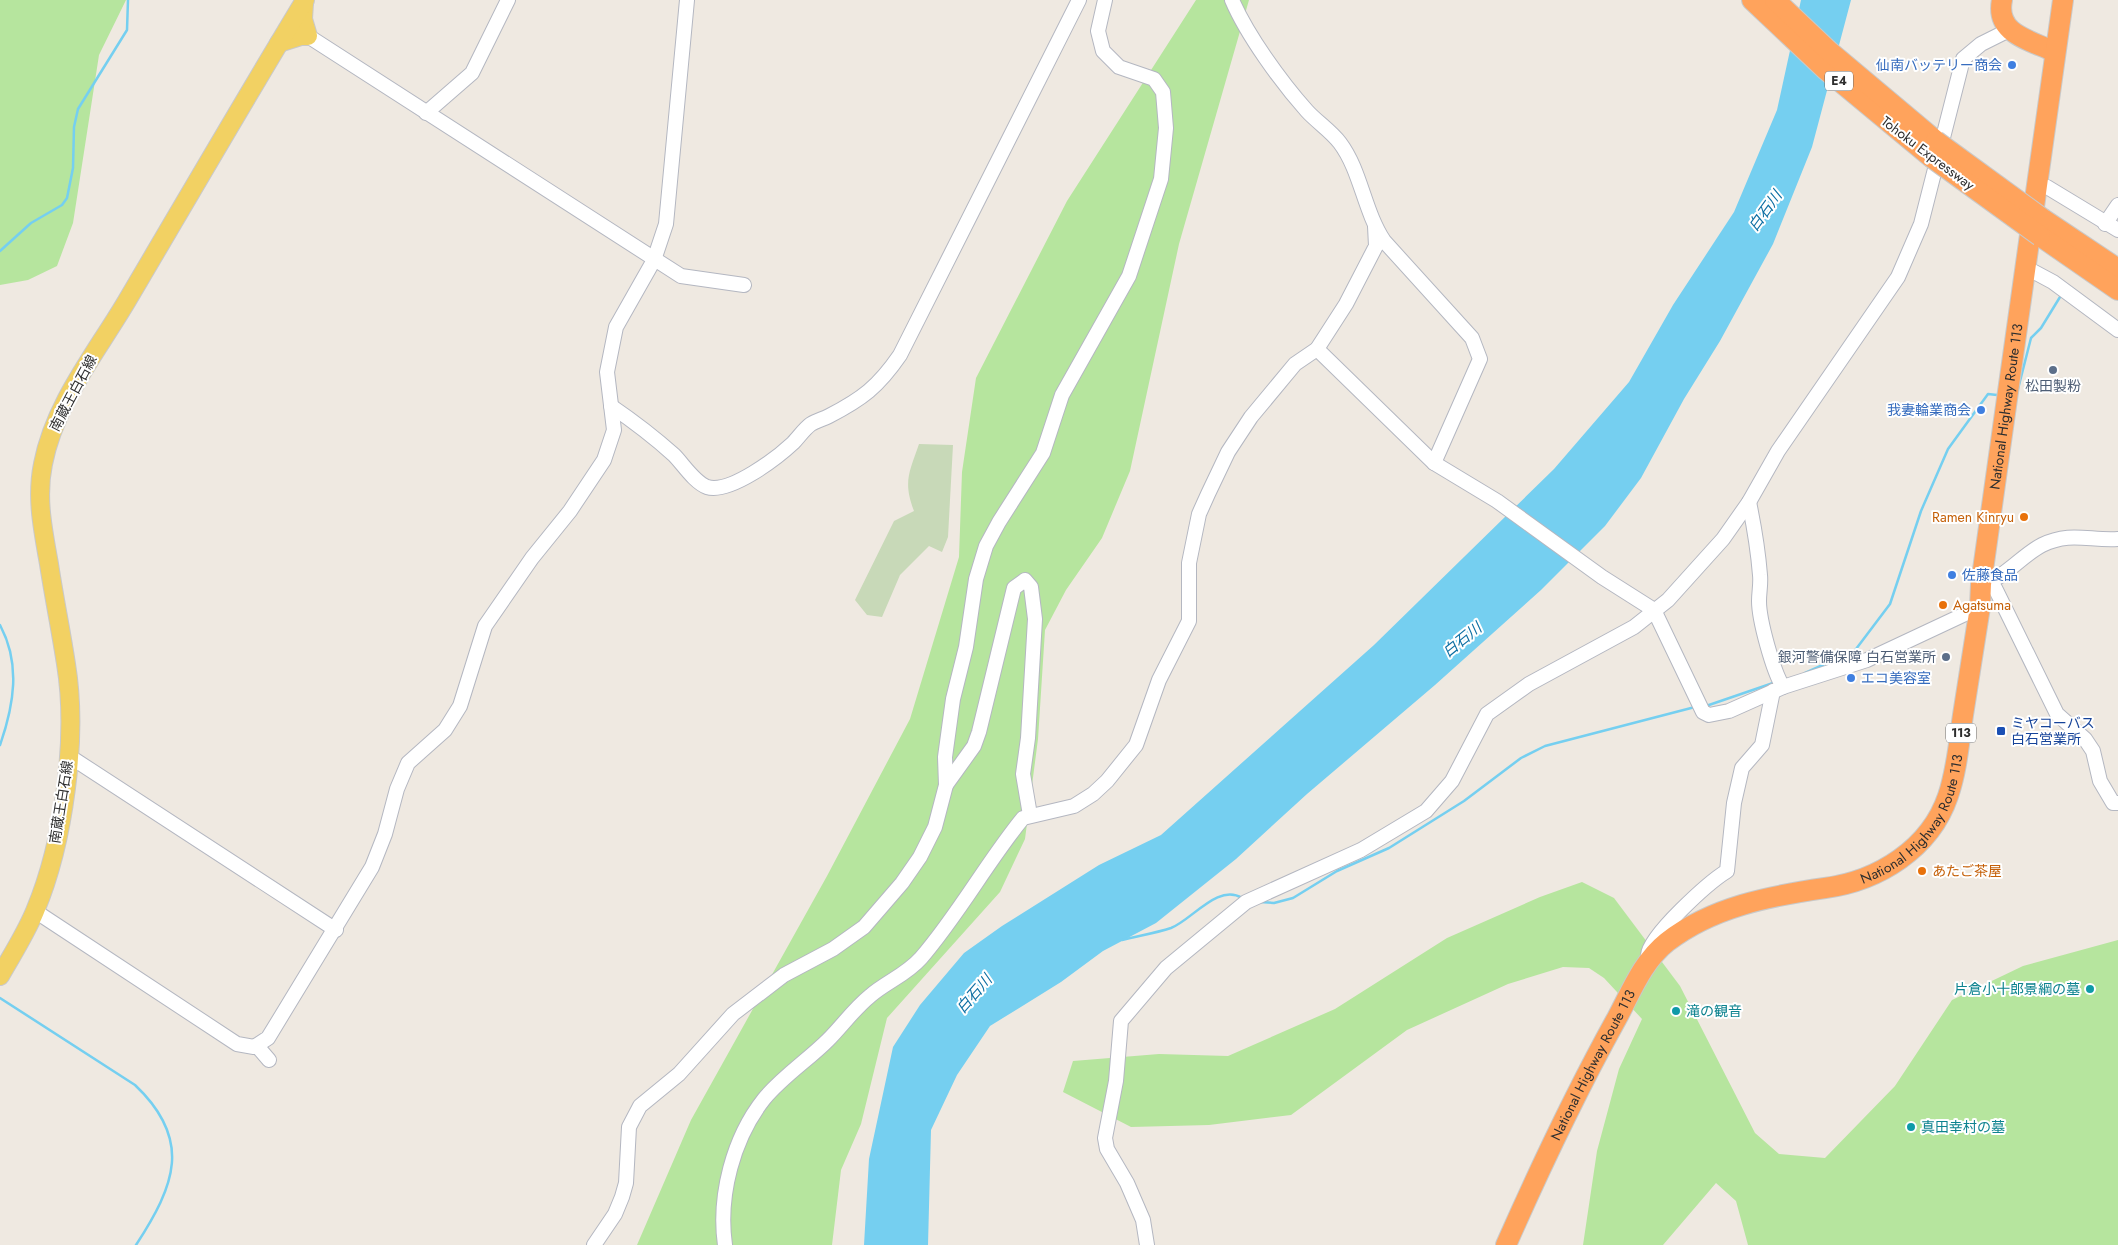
<svg xmlns="http://www.w3.org/2000/svg" width="2118" height="1245" font-family="Jost,'Noto Sans JP',sans-serif">
  <style>
    .green { fill: #b6e59e }
    .cemetery { fill: #c8d9b8 }
    .water { fill: #75cff0 }
    .lines { fill: none; stroke-linecap: round; stroke-linejoin: round }
    .stream { stroke: #75cff0; stroke-width: 2.5 }
    .minor-casing { stroke: #b4b7c1; stroke-width: 16 }
    .major-casing { stroke: #c9c9c9; stroke-width: 20 }
    .highway-casing { stroke: #c9c9c9; stroke-width: 22 }
    .minor { stroke: #fff; stroke-width: 14 }
    .major { stroke: #f2d163; stroke-width: 18 }
    .highway { stroke: #ffa35c; stroke-width: 20 }
    .highway-bridge-casing { stroke: #c9c9c9; stroke-width: 22; stroke-linecap: butt }
    .highway-bridge { stroke: #ffa35c; stroke-width: 20 }
    .shop-dot { fill: #3f7fe0; stroke: #fff; stroke-width: 2 }
    .service-dot { fill: #5c6f8a; stroke: #fff; stroke-width: 2 }
    .food-dot { fill: #e8710a; stroke: #fff; stroke-width: 2 }
    .transit-dot { fill: #1a4fb4; stroke: #fff; stroke-width: 2 }
    .culture-dot { fill: #0f9aa8; stroke: #fff; stroke-width: 2 }
    .labels { text-anchor: middle; dominant-baseline: central; stroke-width: 4; stroke-linejoin: round; paint-order: stroke }
    .shield { fill: #fff; stroke: #6d6d6d; stroke-width: 1 }
    .shield-label { font-size: 12px; font-weight: bold; fill: #2e2e2e }
    .shop-label { font-size: 14px; fill: #366cbe; stroke: #fff; text-anchor: end }
    .street-label { font-size: 14px; fill: #2e2e2e; stroke: #fff }
    .service-label { font-size: 14px; fill: #4e5e75; stroke: #fff }
    .food-label { font-size: 14px; fill: #c56008; stroke: #fff; text-anchor: start }
    .transit-label { font-size: 14px; fill: #164399; stroke: #fff; text-anchor: start }
    .culture-label { font-size: 14px; fill: #0d838f; stroke: #fff; text-anchor: start }
    .water-label { font-size: 15px; font-style: italic; fill: #0d6fa3; stroke: #fff }
  </style>
  <rect width="100%" height="100%" fill="#efe9e1"/>
  <g class="green">
    <path d="M0 0H126L99 55 73 223 57 266 28 280 0 285Z"/>
    <path d="M1196 0H1249L1179 244 1130 471 1102 538 1066 590 1045 630 1038 739 1025 839 1000 892 887 1018 861 1124 841 1170 832 1245H637L691 1120 827 876 910 719 959 557 962 472 976 378 1067 201Z"/>
    <path d="M1582 882 1614 898 1680 986 1755 1133 1779 1154 1825 1158 1895 1086 1952 1000 2023 966 2118 940V1245H1748L1736 1201 1716 1183 1663 1245H1583L1597 1151 1619 1069 1642 1019 1604 978 1589 968 1563 967 1508 984 1407 1030 1291 1115 1209 1125 1131 1127 1063 1092 1073 1061 1159 1054 1228 1056 1335 1009 1447 938 1540 897Z"/>
  </g>
  <path class="cemetery" d="M919 444 953 445 948 537 942 552 929 546 900 575 882 617 867 615 855 600 894 521 914 511C903 482 909 473 919 444Z"/>
  <path class="water" d="M1801 0H1851L1812 147 1773 244 1720 341 1684 399 1641 478 1605 526 1541 590 1435 685 1307 794 1236 859 1156 923 1103 951 1061 982 990 1026 957 1075 931 1130 928 1245H864L869 1159 893 1047 920 1005 964 953 1002 926 1099 865 1161 835 1374 645 1554 469 1629 382 1673 305 1734 212 1777 110Z"/>
  <g class="lines">
    <g class="stream">
      <path d="M0 251 31 223 62 205 67 198 73 168 74 127 78 109 127 30 128 0"/>
      <path d="M2018 389 2031 338 2041 328 2060 297"/>
      <path d="M0 625C21 664 14 705 0 745"/>
      <path d="M1805 673 1825 664 1850 657 1890 604 1921 511 1948 449 1988 394 1997 395"/>
      <path d="M1706 706 1776 682"/>
      <path d="M1260 902 1274 903 1293 898 1337 871 1389 848 1464 801 1521 758 1545 746 1695 707"/>
      <path d="M1122 940C1138 936 1156 933 1171 928 1192 920 1218 883 1242 898"/>
      <path d="M0 998 135 1085C193 1140 175 1185 136 1245"/>
    </g>
    <g class="minor-casing">
      <g id="minor">
        <path d="M1232 0C1247 35 1281 82 1307 111 1317 122 1331 131 1340 143 1361 171 1364 211 1384 241L1472 338 1480 359 1434 463"/>
        <path d="M308 36 681 276 744 285"/>
        <path d="M426 113 472 73 508 0"/>
        <path d="M2036 185 2047 187 2118 230"/>
        <path d="M2105 224 2118 205"/>
        <path d="M2025 267 2053 282 2118 330"/>
        <path d="M1317 349 1434 463 1497 501 1602 577 1654 610 1703 712 1709 715 1729 711 1783 687 1867 660 1980 607"/>
        <path d="M611 406C633 421 654 437 674 455 683 464 694 482 707 487 730 494 777 458 793 443 799 437 804 429 811 424 816 421 823 419 829 416 862 399 878 387 900 355L1079 0"/>
        <path d="M1749 502C1754 526 1758 550 1760 575 1761 584 1759 592 1759 601 1759 620 1773 671 1783 687"/>
        <path d="M1981 584 1995 588 2057 714 2085 739 2093 751 2100 781 2113 803H2118"/>
        <path d="M1981 584C2002 581 2022 555 2042 545 2070 531 2090 541 2118 539"/>
        <path d="M69 756 336 930"/>
        <path d="M946 785 974 746 979 732 1014 588 1025 580 1031 587 1035 619 1028 738 1023 774 1030 815"/>
        <path d="M35 911 237 1044 254 1047 268 1038 372 867 385 834 397 789 408 763 445 730 460 706 485 626 532 558 570 511 604 460 614 430 607 372 616 327 654 260 666 224 687 0"/>
        <path d="M1648 955C1649 936 1709 882 1727 871L1734 803 1742 768 1762 745 1773 691"/>
        <path d="M257 1046 269 1060"/>
        <path d="M594 1245 615 1214 622 1197 626 1183 629 1127 640 1106 679 1074 733 1014 784 975 833 949 864 927 902 883 920 857 935 827 946 785 945 757 953 699 966 647 976 579 986 546 999 522 1043 453 1062 395 1129 276 1161 179 1166 128 1163 92 1154 79 1119 67 1103 51 1098 31 1105 0"/>
        <path d="M725 1245C718 1196 733 1138 764 1099 782 1077 808 1060 828 1040 842 1026 854 1009 870 996 886 982 906 975 921 958 959 914 987 862 1023 818L1074 806 1093 794 1107 781 1136 745 1159 680 1189 621V563L1199 514 1208 494 1228 452 1251 417 1295 364 1317 349 1346 304 1376 246 1375 226"/>
        <path d="M1147 1245 1143 1220 1127 1183 1107 1149 1105 1138 1116 1081 1121 1021 1166 968 1246 902 1361 850 1426 811 1452 781 1487 714 1529 684 1634 627 1668 600 1723 539 1749 502 1778 451 1898 277 1921 224 1963 59 1981 44 2009 30"/>
      </g>
    </g>
    <g class="major-casing">
      <g id="major">
        <path d="M279 43 301 36H308L303 19 304 3"/>
        <path d="M0 976C12 955 26 933 35 911 64 842 78 737 66 664 61 631 54 597 49 564 43 530 36 498 43 464 55 402 97 352 128 299 187 199 245 99 305 0"/>
      </g>
    </g>
    <g class="highway-casing">
      <g id="highway">
        <path d="M1752 0 1825 69 1931 157"/>
        <path d="M1775 0 1830 52 1936 141"/>
        <path d="M2002 0C1995 34 2030 40 2055 52"/>
        <path d="M2043 219 2118 269"/>
        <path d="M2040 236 2118 290"/>
        <path id="s1" d="M1506 1245C1540 1168 1576 1092 1617 1018 1631 992 1643 961 1667 942 1712 907 1770 896 1825 888 1878 881 1930 849 1948 796 1957 770 1959 742 1963 715 1969 679 1974 643 1980 607L1981 584 2063 0"/>
      </g>
    </g>
    <use href="#minor" class="minor"/>
    <use href="#major" class="major"/>
    <use href="#highway" class="highway"/>
    <g class="highway-bridge-casing">
      <g id="highway-bridge">
        <path d="M1936 141 2043 219"/>
        <path d="M1931 157 2040 236"/>
      </g>
    </g>
    <use href="#highway-bridge" class="highway-bridge"/>
  </g>
  <g class="shop-dot">
    <circle cx="2012" cy="65" r="5"/>
    <circle cx="1981" cy="410" r="5"/>
    <circle cx="1952" cy="575" r="5"/>
    <circle cx="1851" cy="678" r="5"/>
  </g>
  <g class="service-dot">
    <circle cx="2053" cy="370" r="5"/>
    <circle cx="1946" cy="657" r="5"/>
  </g>
  <g class="food-dot">
    <circle cx="2024" cy="517" r="5"/>
    <circle cx="1943" cy="605" r="5"/>
    <circle cx="1922" cy="871" r="5"/>
  </g>
  <rect class="transit-dot" x="1996" y="726" width="10" height="10" rx="2.5"/>
  <g class="culture-dot">
    <circle cx="2090" cy="989" r="5"/>
    <circle cx="1676" cy="1011" r="5"/>
    <circle cx="1911" cy="1127" r="5"/>
  </g>
  <g class="labels">
    <g class="shield">
      <rect x="1825" y="71.5" width="28" height="19" rx="4"/>
      <rect x="1946" y="723.5" width="30" height="19" rx="4"/>
    </g>
    <g class="shield-label">
      <text x="1839" y="81">E4</text>
      <text x="1961" y="733">113</text>
    </g>
    <g class="shop-label">
      <text x="2002" y="65">仙南バッテリー商会</text>
      <text x="1971" y="410">我妻輪業商会</text>
      <text x="1962" y="575" text-anchor="start">佐藤食品</text>
      <text x="1861" y="678" text-anchor="start">エコ美容室</text>
    </g>
    <g class="street-label">
      <text transform="translate(1928 153) rotate(37)">Tohoku Expressway</text>
      <text transform="translate(73 393) rotate(-62)">南蔵王白石線</text>
      <text stroke="none"><textPath href="#s1" startOffset="1069">National Highway Route 113</textPath></text>
      <text transform="translate(61 802) rotate(-81)">南蔵王白石線</text>
      <text stroke="none"><textPath href="#s1" startOffset="634">National Highway Route 113</textPath></text>
      <text stroke="none"><textPath href="#s1" startOffset="200">National Highway Route 113</textPath></text>
    </g>
    <g class="service-label">
      <text x="2053" y="386">松田製粉</text>
      <text x="1936" y="657" text-anchor="end">銀河警備保障 白石営業所</text>
    </g>
    <g class="food-label">
      <text x="2014" y="517" text-anchor="end">Ramen Kinryu</text>
      <text x="1953" y="605">Agatsuma</text>
      <text x="1932" y="871">あたご茶屋</text>
    </g>
    <g class="transit-label">
      <text x="2011" y="723">ミヤコーバス<tspan x="2011" dy="16">白石営業所</tspan></text>
    </g>
    <g class="culture-label">
      <text x="2080" y="989" text-anchor="end">片倉小十郎景綱の墓</text>
      <text x="1686" y="1011">滝の観音</text>
      <text x="1921" y="1127">真田幸村の墓</text>
    </g>
    <g class="water-label">
      <text transform="translate(1765 211) rotate(-54)">白石川</text>
      <text transform="translate(1462 640) rotate(-39)">白石川</text>
      <text transform="translate(974 994) rotate(-49)">白石川</text>
    </g>
  </g>
</svg>
